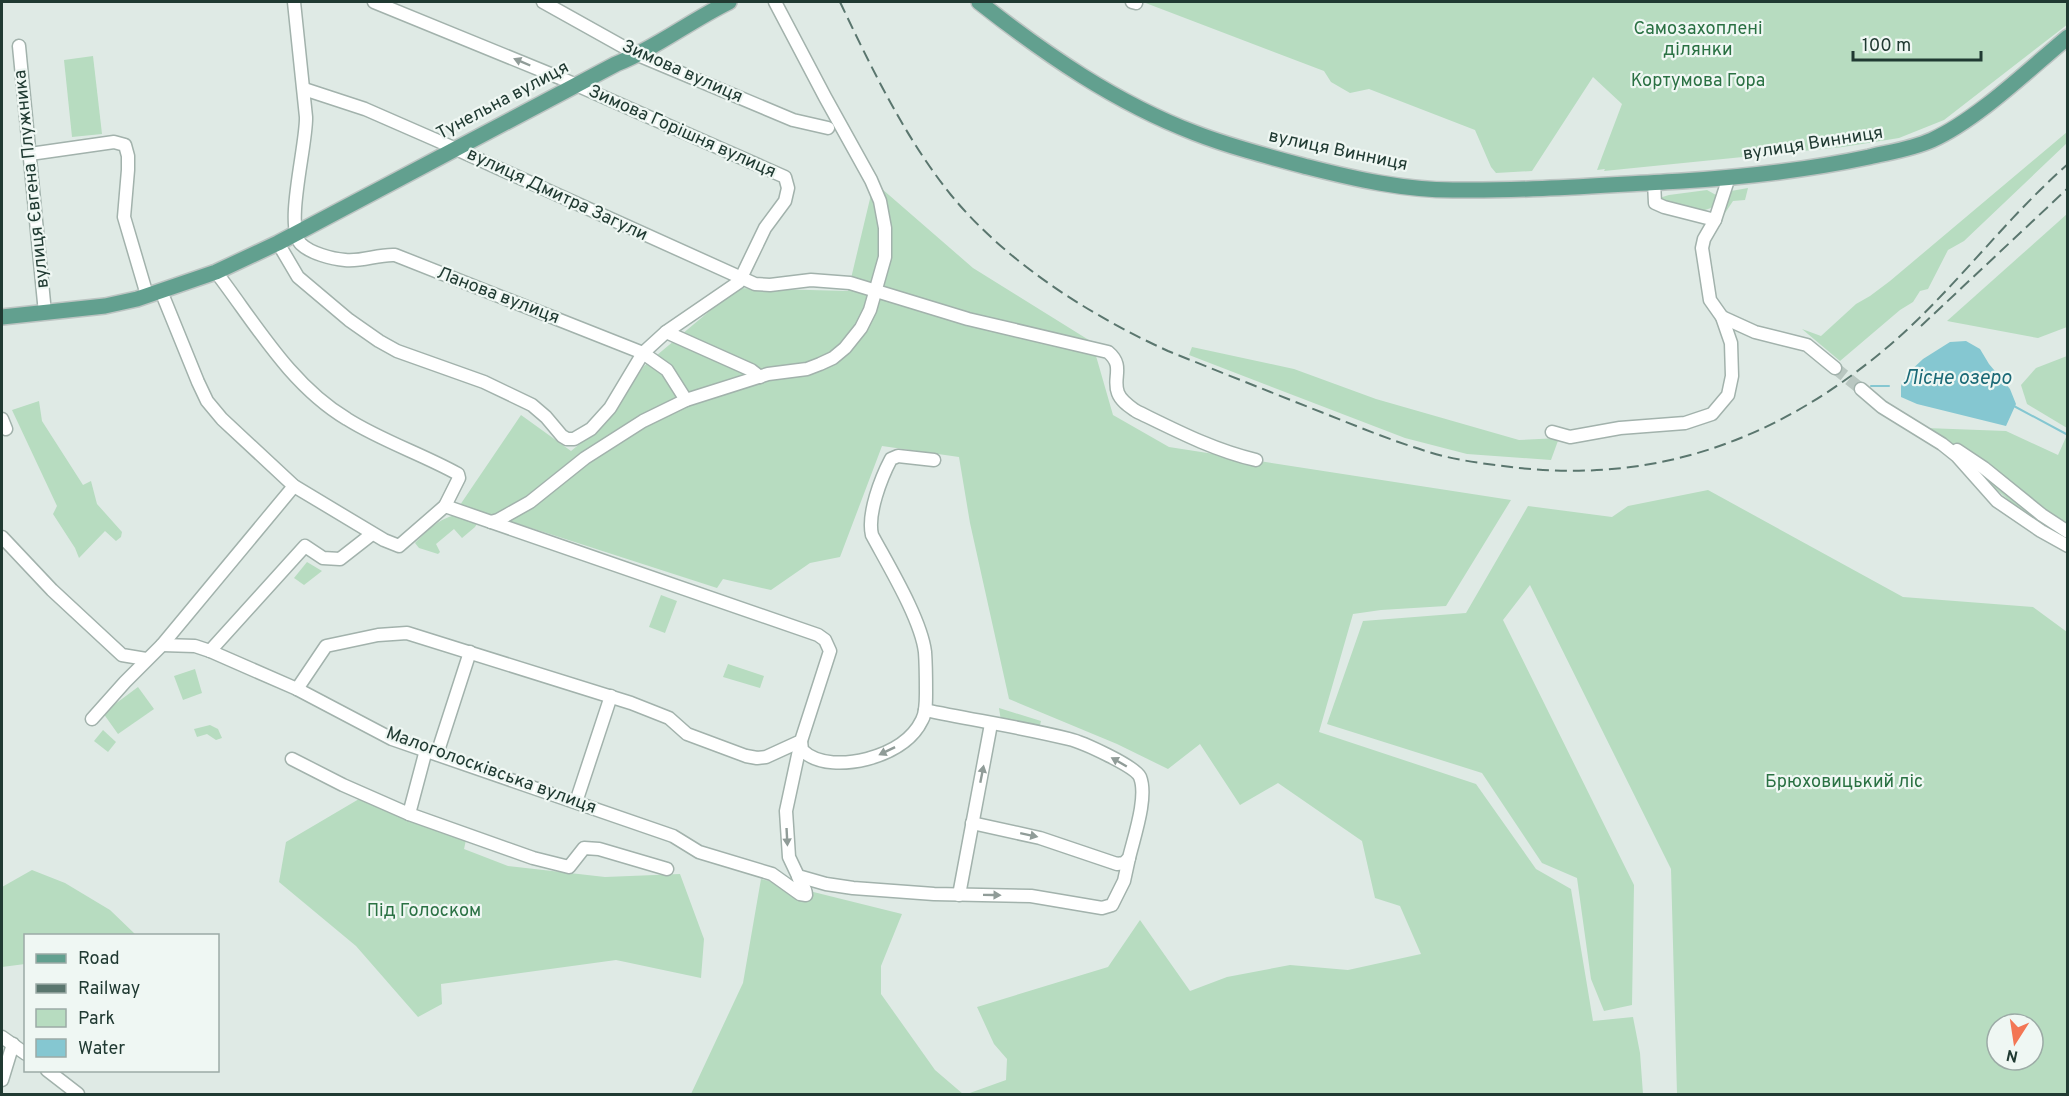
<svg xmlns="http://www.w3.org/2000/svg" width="2069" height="1096" font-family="Overpass,sans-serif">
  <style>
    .green { fill: #b7dcc0; fill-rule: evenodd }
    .water { fill: #85c7d1 }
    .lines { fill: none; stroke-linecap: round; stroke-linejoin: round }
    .stream { stroke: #85c7d1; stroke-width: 2 }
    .minor-tunnel { stroke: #b9c7c1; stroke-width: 12; stroke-dasharray: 12 6; stroke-linecap: butt }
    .minor-casing { stroke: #a2b2ac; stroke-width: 15 }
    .major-casing { stroke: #bcc4c2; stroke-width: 18 }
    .minor { stroke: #fff; stroke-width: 12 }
    .major { stroke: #62a08f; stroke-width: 15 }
    .rail { stroke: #5a766e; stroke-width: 2; stroke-dasharray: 12 6; stroke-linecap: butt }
    .oneway { fill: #909c98 }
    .labels { text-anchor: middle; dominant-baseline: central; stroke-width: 4.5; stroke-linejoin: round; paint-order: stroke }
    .park-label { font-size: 18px; fill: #2a7143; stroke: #eff7f3 }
    .street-label { font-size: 18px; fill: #203a32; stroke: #eff7f3 }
    .water-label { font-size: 20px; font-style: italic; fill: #1a6976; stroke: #eff7f3 }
  </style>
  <rect width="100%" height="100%" fill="#dfeae5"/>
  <g class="green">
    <path d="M1143 2H2067L2068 24 1944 120 1899 138 1843 147 1604 171 1605 169 1597 170 1622 104 1593 77 1532 171 1496 173 1491 167 1475 130 1369 89 1350 93 1331 82 1324 71Z"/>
    <path d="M93 56 102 134 72 137 64 60Z"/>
    <path d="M2067 132V143L1964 241 1948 250 1928 289 1920 291 1913 302 1900 310 1840 361 1802 329 1821 336 1856 304 1870 296 1890 281Z"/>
    <path d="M874 182 973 268 1092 342 1113 415 1169 447 1511 500 1446 606 1381 610 1353 614 1319 732 1476 784 1536 869 1571 889 1593 1021 1633 1017 1640 1053 1643 1094H967L1006 1080 1007 1059 994 1044 977 1007 1108 967 1140 920 1190 991 1227 977 1290 965 1348 970 1421 954 1400 906 1375 898 1362 841 1278 783 1240 805 1200 744 1168 769 1117 744 1009 699 970 523 959 457 882 446 840 557 810 563 771 590 723 579 717 588 460 505 521 415 571 451 608 421 644 366 737 288 848 291Z"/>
    <path d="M1748 188 1745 200 1733 201 1723 216V207L1731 191Z"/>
    <path d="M1707 190 1716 195 1714 206C1698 217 1674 207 1659 198L1669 195Z"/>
    <path d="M2067 214V327L2038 338 1947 321Z"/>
    <path d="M1192 347 1294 369 1376 399 1519 440 1559 438 1551 460 1467 454 1405 438 1189 355Z"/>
    <path d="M2067 356H2068L2067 428 2027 404 2021 385 2036 368Z"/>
    <path d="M39 401 42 421 83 485 91 481 97 504 122 532 121 537 116 541 105 531 79 558 75 548 53 514 57 506 12 410Z"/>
    <path d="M1926 428 2006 431 2058 455 2067 435V551Z"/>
    <path d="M1708 490 1903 597 2033 607 2067 632V1094H1677L1671 869 1530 585 1503 620 1634 885 1632 1005 1604 1011 1591 979 1577 878 1542 863 1482 773 1327 724 1363 621 1466 613 1528 506 1612 517 1628 506ZM1997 1024H2033V1060H1997Z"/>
    <path d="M454 515 479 520 475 527 462 538 454 529 436 544 440 552 438 554 419 548 415 543C428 530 436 521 454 515Z"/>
    <path d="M307 562 322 571 304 585 294 578Z"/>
    <path d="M661 595 677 601 665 633 649 627Z"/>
    <path d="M728 664 764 676 760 688 723 677Z"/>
    <path d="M195 669 202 693 183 700 174 676Z"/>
    <path d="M138 687 154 709 118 734 103 713Z"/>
    <path d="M999 708 1041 721 1039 729 1001 721Z"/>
    <path d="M210 725 218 729 222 738 216 740 207 734 197 737 194 729Z"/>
    <path d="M103 730 116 742 108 752 94 741Z"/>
    <path d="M359 799 466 840 464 849 508 866 605 877 680 874 704 939 701 978 616 960 441 984 442 1004 418 1017 356 946 279 882 286 842Z"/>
    <path d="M32 870 65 883 110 910 136 935 26 936 25 964 2 967V887Z"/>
    <path d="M761 879 902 914 881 966V994L935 1070 963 1094H691L743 983Z"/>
  </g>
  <path class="water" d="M1966 341 1980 349 1989 364 2010 389 2016 404 2006 426 1917 404 1901 397V386L1906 375 1923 359 1950 342Z"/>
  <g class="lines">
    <g class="stream">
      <path d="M1871 386H1889"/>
      <path d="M2012 405 2068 435"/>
    </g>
    <path class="minor-tunnel" d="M1835 368 1861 389"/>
    <g class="minor-casing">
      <g id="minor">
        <path d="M294 2 306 117C307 144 284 227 301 244 310 253 332 259 345 260 362 262 378 254 395 255L643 353 667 370 686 400"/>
        <path d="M543 2 638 55 793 120 828 128"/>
        <path d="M1132 2 1136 3"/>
        <path d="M19 46 45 313"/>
        <path d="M304 89 365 109 436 140 755 284 770 285 811 280 850 283 968 319 1108 352C1125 366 1112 378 1118 393 1121 401 1129 406 1136 411 1175 430 1213 450 1256 460"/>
        <path d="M30 154 114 142 125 145 128 156V170L124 217 147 295"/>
        <path d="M1654 182 1655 203 1664 207 1715 220"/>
        <path d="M278 243 298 277 349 320 379 341 397 351 484 382 532 405 546 417 562 436 567 439H574L591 429 610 408 643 353 666 332 739 282 765 228 785 201 788 188 785 177 565 80 374 2"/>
        <path d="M216 272C255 323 290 385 347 419 382 441 422 454 458 474L459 478 445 506"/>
        <path d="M161 291 198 382 207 401 222 419 294 486 384 540 399 546 445 506 818 635 825 640 830 651 801 741 766 757 757 758 746 756 687 734 669 718 631 703 407 633 378 635 326 646 297 689"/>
        <path d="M1722 317 1755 332 1807 345 1835 368"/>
        <path d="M666 332 751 370 760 377"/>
        <path d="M1861 389 1882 407 1942 444 1957 456 1997 501 2041 531 2068 546"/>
        <path d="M2 419 6 429"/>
        <path d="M1552 432 1570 437 1620 428 1685 423 1712 414 1728 395 1732 376 1731 343 1722 317 1710 300 1702 248 1704 239 1715 220 1729 177"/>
        <path d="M1957 450 1984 468 2042 515 2068 532"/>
        <path d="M934 460 898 456 891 459C881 478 867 514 872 535 888 565 921 619 925 652 926 665 926 680 926 693 926 702 926 713 922 720 912 741 889 753 867 759 847 764 818 766 802 750L801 741 786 811 789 857 798 876 826 884 853 888 934 894 1031 896 1102 908 1112 905 1124 881 1129 858"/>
        <path d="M491 522 498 520 530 502 585 458 643 421 686 400 768 374 807 369 820 364 833 358 845 348 861 328 870 310 885 257V228L880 201 871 180 825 97 775 2"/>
        <path d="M2 537 52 590 122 655 146 659"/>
        <path d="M162 645 195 646 210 651 297 689 392 739 673 836 699 852 772 874 800 894 806 895C806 886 799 883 798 876"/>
        <path d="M210 651 305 546 323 558 340 559 372 534"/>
        <path d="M925 710C972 720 1021 727 1069 739 1082 742 1135 766 1140 777 1148 797 1134 837 1129 858L1124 863 1117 864 1040 838 972 823"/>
        <path d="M92 719 125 682 162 645 294 486"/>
        <path d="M426 750 409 814 533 858 569 867 584 848 599 849 667 869"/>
        <path d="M437 754 470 652"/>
        <path d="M292 759 343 785 409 814"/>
        <path d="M576 802 611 696"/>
        <path d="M959 895 991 724"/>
        <path d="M2 1037 26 1054"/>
        <path d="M47 1070 78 1094"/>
        <path d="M2 1080 13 1044"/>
      </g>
    </g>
    <g class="major-casing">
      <g id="major">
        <path d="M979 2C1045 54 1116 103 1195 133 1231 147 1270 157 1308 167 1355 179 1404 190 1453 190 1529 191 1606 185 1682 181 1744 177 1808 170 1869 157 1890 152 1912 149 1932 140 1978 119 2028 70 2068 37"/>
        <path d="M2 317 105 306 137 299 216 272 278 243 616 64C656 48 690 21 729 2"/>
      </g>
    </g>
    <use href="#minor" class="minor"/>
    <use href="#major" class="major"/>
    <g class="rail">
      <path d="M840 2C871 67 905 138 951 195 1006 262 1089 315 1168 351 1220 372 1273 393 1326 414 1364 429 1402 445 1443 456 1468 462 1494 465 1519 468 1662 483 1782 437 1890 345 1954 290 2004 220 2068 164"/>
      <path d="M1921 326 2068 188"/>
    </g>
  </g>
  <defs><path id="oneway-solid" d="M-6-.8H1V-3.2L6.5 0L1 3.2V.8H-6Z" transform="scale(1.5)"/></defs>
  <g class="oneway">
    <use href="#oneway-solid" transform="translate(522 62) rotate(-157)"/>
    <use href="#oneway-solid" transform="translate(887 751) rotate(154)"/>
    <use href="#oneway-solid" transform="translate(1119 762) rotate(-150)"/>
    <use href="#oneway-solid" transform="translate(982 774) rotate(-79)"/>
    <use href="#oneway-solid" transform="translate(1029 835) rotate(12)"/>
    <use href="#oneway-solid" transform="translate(787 837) rotate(87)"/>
    <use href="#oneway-solid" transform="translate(992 895) rotate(1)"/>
  </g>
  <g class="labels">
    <g class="park-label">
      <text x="1698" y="29">Самозахоплені<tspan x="1698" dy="21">ділянки</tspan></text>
      <text x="1698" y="81">Кортумова Гора</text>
      <text x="1844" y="782">Брюховицький ліс</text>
      <text x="424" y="911">Під Голоском</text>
    </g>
    <g class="street-label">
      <text transform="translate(682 72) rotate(24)">Зимова вулиця</text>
      <text transform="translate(503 101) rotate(-28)">Тунельна вулиця</text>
      <text transform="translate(682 132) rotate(24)">Зимова Горішня вулиця</text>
      <text transform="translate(1813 144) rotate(-9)">вулиця Винниця</text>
      <text transform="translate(1338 151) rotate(12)">вулиця Винниця</text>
      <text transform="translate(32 179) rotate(-96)">вулиця Євгена Плужника</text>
      <text transform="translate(557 195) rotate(25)">вулиця Дмитра Загули</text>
      <text transform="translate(498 296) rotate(21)">Ланова вулиця</text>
      <text transform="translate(491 771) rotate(20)">Малоголосківська вулиця</text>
    </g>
    <g class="water-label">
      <text x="1957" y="379">Лісне озеро</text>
    </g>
  </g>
  <rect width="2069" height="1096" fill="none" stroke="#203a32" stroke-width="6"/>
  <rect x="24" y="934" width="195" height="138" fill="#eff7f3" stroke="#9caba6" stroke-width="1.5"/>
  <rect x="36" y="954" width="30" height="9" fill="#62a08f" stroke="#9caba6" stroke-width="1.5"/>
  <text x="78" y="964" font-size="18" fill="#203a32">Road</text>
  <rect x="36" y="984" width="30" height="9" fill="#5a766e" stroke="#9caba6" stroke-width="1.5"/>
  <text x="78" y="994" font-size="18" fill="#203a32">Railway</text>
  <rect x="36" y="1009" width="30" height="18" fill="#b7dcc0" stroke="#9caba6" stroke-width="1.5"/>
  <text x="78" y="1024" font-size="18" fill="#203a32">Park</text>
  <rect x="36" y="1039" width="30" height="18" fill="#85c7d1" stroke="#9caba6" stroke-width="1.5"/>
  <text x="78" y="1054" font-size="18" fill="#203a32">Water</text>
  <g transform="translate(2015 1042) rotate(192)"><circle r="28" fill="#eff7f3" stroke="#9caba6" stroke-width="1.5"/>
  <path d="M0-4.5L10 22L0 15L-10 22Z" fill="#f37654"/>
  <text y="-9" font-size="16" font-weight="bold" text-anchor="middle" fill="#203a32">N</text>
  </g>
  <path d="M1853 51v9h128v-9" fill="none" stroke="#203a32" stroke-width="3"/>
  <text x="1862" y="51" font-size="18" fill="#203a32" stroke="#eff7f3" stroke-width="4.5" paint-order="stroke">100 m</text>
</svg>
